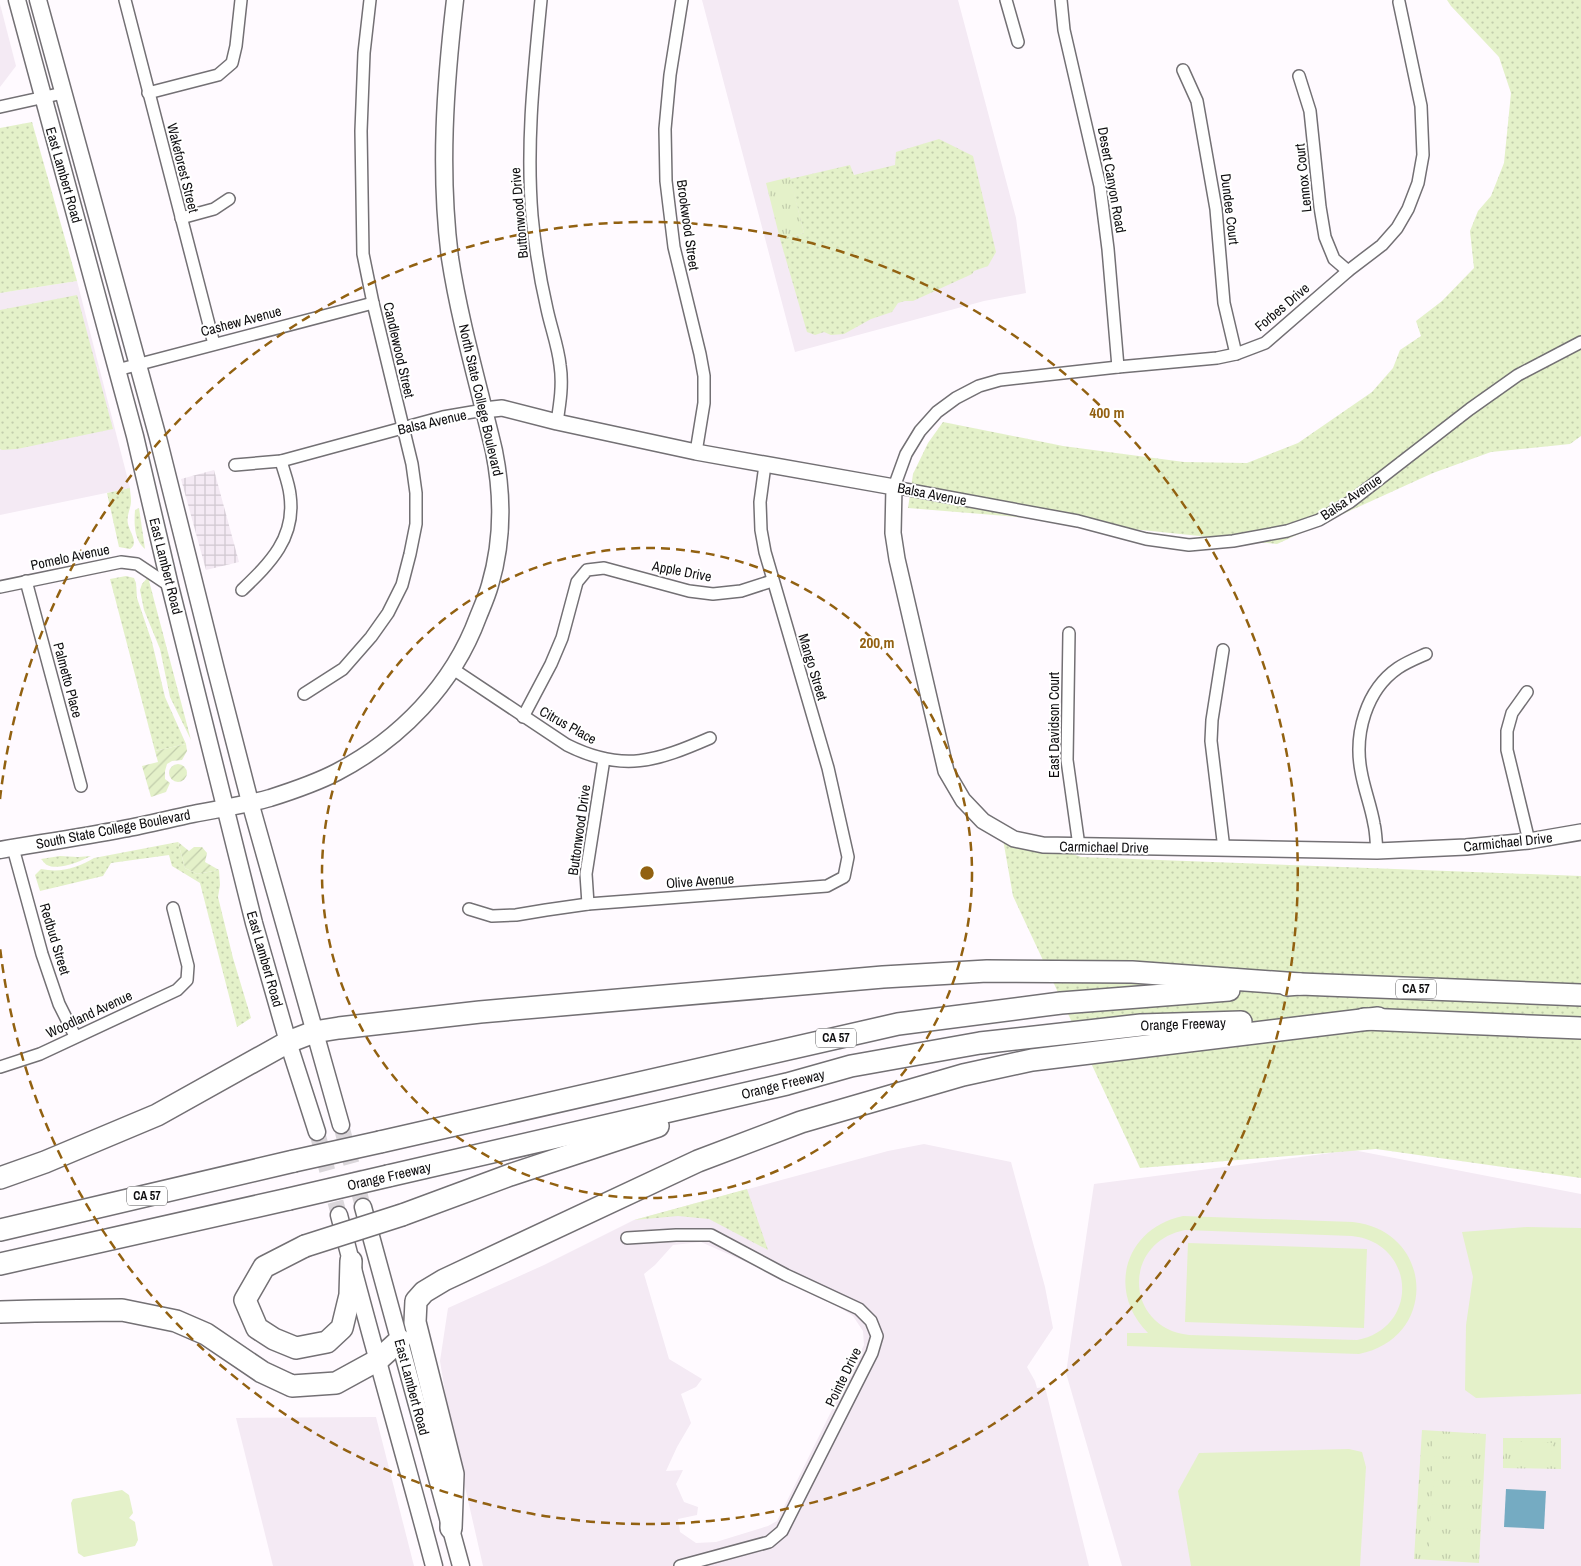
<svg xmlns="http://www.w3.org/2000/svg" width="1581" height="1566" font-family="'Archivo Narrow',sans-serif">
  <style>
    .built { fill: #f4eaf4; fill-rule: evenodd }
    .industrial { fill: url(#industrial-grid) }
    .grass { fill: url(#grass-dots) }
    .park { fill: url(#park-tufts) }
    .garden { fill: url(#garden-furrows) }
    .pitch { fill: #e4f1c9; fill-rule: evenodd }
    .water { fill: #75abc2 }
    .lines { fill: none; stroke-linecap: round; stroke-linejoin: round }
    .secondary-tunnel { stroke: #dbd7db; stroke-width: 16; stroke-dasharray: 16 8; stroke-linecap: butt }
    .minor-casing { stroke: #737074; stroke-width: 14 }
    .tertiary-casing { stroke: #737074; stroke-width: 18 }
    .secondary-casing { stroke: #737074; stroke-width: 19 }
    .motorway-casing { stroke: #737074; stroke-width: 24 }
    .minor { stroke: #fff; stroke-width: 11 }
    .tertiary { stroke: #fff; stroke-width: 15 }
    .secondary { stroke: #fff; stroke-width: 16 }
    .motorway { stroke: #fff; stroke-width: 21 }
    .motorway-bridge-casing { stroke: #737074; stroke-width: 24; stroke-linecap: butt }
    .motorway-bridge { stroke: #fff; stroke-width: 21 }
    .ring { fill: none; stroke: #926111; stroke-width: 2.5; stroke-dasharray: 9 6 }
    .labels { text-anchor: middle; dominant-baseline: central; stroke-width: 4; stroke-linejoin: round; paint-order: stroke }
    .shield { fill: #fff; stroke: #575658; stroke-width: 1 }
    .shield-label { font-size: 12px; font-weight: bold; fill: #0f0e10 }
    .street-label { font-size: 14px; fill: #0f0e10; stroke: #fff }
    .centre { fill: #926111; stroke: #fff; stroke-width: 2.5 }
    .ring-label { font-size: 15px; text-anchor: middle; font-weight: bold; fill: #926111; stroke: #fff; stroke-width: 4; stroke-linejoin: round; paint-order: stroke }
  </style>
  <defs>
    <pattern id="industrial-grid" width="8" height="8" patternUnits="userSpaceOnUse" patternTransform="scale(1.25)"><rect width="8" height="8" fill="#f4eaf4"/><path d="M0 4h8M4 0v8" fill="none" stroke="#d0c8d0"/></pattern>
    <pattern id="grass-dots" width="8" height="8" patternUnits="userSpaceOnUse" patternTransform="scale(1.25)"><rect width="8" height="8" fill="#e4f1c9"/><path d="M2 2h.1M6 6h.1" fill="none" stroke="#c2cdac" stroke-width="1.8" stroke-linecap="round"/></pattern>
    <pattern id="park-tufts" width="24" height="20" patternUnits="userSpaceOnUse" patternTransform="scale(1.25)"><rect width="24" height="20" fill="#e4f1c9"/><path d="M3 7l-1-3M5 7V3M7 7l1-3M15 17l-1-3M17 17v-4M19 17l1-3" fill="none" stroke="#c2cdac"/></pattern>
    <pattern id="garden-furrows" width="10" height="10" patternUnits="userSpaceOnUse" patternTransform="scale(1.25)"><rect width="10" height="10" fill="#e4f1c9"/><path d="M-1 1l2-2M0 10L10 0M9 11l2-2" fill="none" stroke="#c2cdac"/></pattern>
  </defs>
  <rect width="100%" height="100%" fill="#fffaff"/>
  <g class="built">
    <path d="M702 0H958L1016 218 1026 293 984 301 795 352Z"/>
    <path d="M0 4 16 66 0 87Z"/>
    <path d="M77 281 130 488 0 515V293Z"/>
    <path d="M924 1144 1011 1162 1045 1287 1053 1328 1027 1367 1035 1381 1037 1388 1045 1387 1089 1566H483L465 1487 457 1467 440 1361 448 1308 544 1265 634 1220 888 1151ZM701 1242 820 1295 853 1316 863 1331 864 1345 777 1521 768 1526 716 1542 696 1543 680 1532 678 1519 697 1515 698 1507 684 1502 676 1484 683 1470 666 1471 677 1447 691 1423 681 1394 696 1387 702 1379 669 1359 644 1274 655 1265 673 1245Z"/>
    <path d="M1353 1150 1581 1194V1566H1122L1066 1373 1094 1184Z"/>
    <path d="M376 1417 414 1566H273L236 1418Z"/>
  </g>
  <path class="industrial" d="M214 470 239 562 206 570 181 479Z"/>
  <g class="grass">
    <path d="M1447 0H1581V436L1570 444 1491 452 1433 473 1277 544 1006 516 908 508 913 474 928 443 943 422 1063 446 1184 462 1247 463 1298 443 1372 392 1393 368 1400 350 1421 336 1416 321 1442 301 1474 268 1470 231 1478 211 1491 196 1504 163 1511 93 1499 57 1451 6Z"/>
    <path d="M32 122 77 281 0 293V128Z"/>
    <path d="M939 139 973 156 996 252 988 266 974 271 972 274 913 301H905L898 303 892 312 871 319 844 334 831 335 824 332 815 335 807 332 780 239 804 233 790 179 850 165 854 175 895 165 896 152Z"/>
    <path d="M77 295 113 429 17 449 2 450 0 449V310Z"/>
    <path d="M130 488C130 492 131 497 131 501 131 509 126 515 128 524 130 533 139 543 130 549L119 547 107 493Z"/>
    <path d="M139 508 145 549C134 540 134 524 135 510Z"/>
    <path d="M126 576 134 578 136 583 137 598 152 642 165 697 186 744 155 751 110 579Z"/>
    <path d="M148 577 191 740 170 697 160 649 144 610 140 590 142 584Z"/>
    <path d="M1001 828 1081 857 1581 876V1178L1376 1149 1140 1168 1013 896Z"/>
    <path d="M178 842 185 868 197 874 219 870 220 885 218 897 233 958 251 1018 237 1027 200 883 172 866 169 855 111 863 103 876 40 891 35 875 41 869C61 873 77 868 94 858Z"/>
    <path d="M60 856 78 857 91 856C81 861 58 871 47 865 46 865 42 860 41 859Z"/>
    <path d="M747 1189 768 1250 709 1219 678 1216 634 1220Z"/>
  </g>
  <g class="park">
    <path d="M790 177 804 233 780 239 766 183Z"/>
    <path d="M1422 1430 1486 1434 1479 1563 1414 1559Z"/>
    <path d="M1503 1438H1561V1469L1503 1468Z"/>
  </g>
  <g class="garden">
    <path d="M186 744 187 751 182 760 172 761 167 764 165 771V779L170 783 166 792 151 797 142 766 158 762 155 751Z"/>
    <circle cx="178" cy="773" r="9"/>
    <path d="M178 842 189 851 194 847H202L207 853 205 862 219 870 197 874 185 868Z"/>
  </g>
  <g class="pitch">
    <path d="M1183 1216 1353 1222C1434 1231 1439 1338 1359 1354L1127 1346V1333H1148C1106 1291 1125 1228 1183 1216ZM1185 1230 1352 1236C1416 1243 1420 1328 1357 1340L1189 1335C1125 1328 1121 1243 1185 1230Z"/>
    <path d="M1527 1227 1581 1228V1394L1476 1398 1465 1390 1466 1325 1473 1277 1462 1232Z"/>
    <path d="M1188 1243 1367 1249 1364 1328 1185 1322Z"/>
    <path d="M1433 1438 1473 1439 1472 1457 1433 1456Z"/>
    <path d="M1513 1441 1552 1443 1551 1461 1512 1459Z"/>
    <path d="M1349 1449 1362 1452 1366 1467 1360 1566H1191L1178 1491 1199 1453Z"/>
    <path d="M1433 1462 1472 1463V1481L1433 1480Z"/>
    <path d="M1432 1486 1471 1487 1470 1505 1431 1504Z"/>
    <path d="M122 1490 129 1495 133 1513 129 1518 135 1522 138 1540 135 1546 84 1557 78 1553 71 1503 73 1499Z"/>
    <path d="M1431 1510 1470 1511 1469 1529 1430 1528Z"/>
    <path d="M1429 1533 1469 1535 1468 1553 1429 1551Z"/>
  </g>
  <path class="water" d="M1506 1489 1546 1491 1544 1529 1504 1527Z"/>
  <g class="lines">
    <g class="secondary-tunnel">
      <path d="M341 1125 363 1207"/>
      <path d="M317 1132 339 1215"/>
    </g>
    <g class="minor-casing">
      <g id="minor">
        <path d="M125 0 214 344"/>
        <path d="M541 0C534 72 526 143 532 216 535 247 540 279 547 309 551 328 558 346 560 365 563 384 560 403 557 422"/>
        <path d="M682 0 670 75 665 129 666 181 674 247 700 354 704 376V403L696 452"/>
        <path d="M1006 0 1018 42"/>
        <path d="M1061 0 1064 30 1100 186 1108 249 1118 367"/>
        <path d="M1399 2 1421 106 1423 155 1418 183 1408 209 1397 228 1382 245 1348 271 1265 343 1236 354 1217 358 1118 367 1000 380 979 386 956 398 937 412 920 431 906 454 894 487 1078 521 1146 539 1189 545 1233 541 1287 531 1319 520 1350 502 1470 409 1518 375 1581 342"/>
        <path d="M1183 70 1197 101 1216 209 1224 303 1236 354"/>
        <path d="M1299 76 1310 111 1320 207 1325 237 1334 259 1348 271"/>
        <path d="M148 93 218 75 232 63 236 46 241 0"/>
        <path d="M0 107 63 93"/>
        <path d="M181 218 214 209 229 199"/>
        <path d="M117 370 373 303"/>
        <path d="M235 465 281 461 443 417 484 410"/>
        <path d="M26 581 81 786"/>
        <path d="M0 587 121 562 137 564 170 586"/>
        <path d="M242 590C270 563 296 538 290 495 289 484 284 472 281 461"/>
        <path d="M1069 633 1067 760 1079 846"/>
        <path d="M1223 650 1212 720 1211 741 1224 849"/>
        <path d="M453 669 567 745C623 773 657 761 710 738"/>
        <path d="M1527 692 1512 713 1507 731V750L1529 841"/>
        <path d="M304 694 343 669 371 637 388 613 402 585 410 554 416 524V493L412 464 373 303 363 254 361 131 364 53 370 0"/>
        <path d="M523 717 551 664 562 638 577 582 587 570 604 568 689 591 713 594 741 591 772 581"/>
        <path d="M13 848 42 954 59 1004 75 1036"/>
        <path d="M1377 851C1376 842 1376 832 1374 824 1371 806 1364 789 1361 771 1354 734 1366 690 1398 668 1407 662 1417 658 1426 654"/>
        <path d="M588 904 586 874 604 759"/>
        <path d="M469 909 492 916 516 915 546 910 588 904 827 886 844 877 848 857 828 768 765 552 761 530 760 502 765 465"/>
        <path d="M0 1067 40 1054 177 990 187 980 188 966 173 908"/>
        <path d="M627 1238 676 1235H711L786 1275 859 1309 871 1321 877 1336 872 1353 782 1531 769 1542 680 1566"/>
      </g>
    </g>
    <g class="tertiary-casing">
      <path id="tertiary" d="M484 410 502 408 557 422 696 452 894 487 893 533 897 559 946 771 963 800 983 821 1014 839 1043 845 1377 851 1466 847 1529 841 1581 832"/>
    </g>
    <g class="secondary-casing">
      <g id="secondary">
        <path d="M17 0 135 436 170 586 254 923 288 1042 317 1132"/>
        <path d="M38 0 158 438 216 670 250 802 341 1125"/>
        <path d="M0 850C41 843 82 837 123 829 146 825 169 819 193 814 217 809 246 805 270 798 292 791 316 783 337 772 400 739 453 685 478 617 482 607 487 596 490 585 503 541 503 496 494 451 479 387 460 323 450 258 439 172 445 86 455 0"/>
        <path d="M363 1207 461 1566"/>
        <path d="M339 1215C369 1333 403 1449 434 1566"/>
      </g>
    </g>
    <g class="motorway-casing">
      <g id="motorway">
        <path d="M1287 985 1300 984 1581 995"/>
        <path d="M1364 1019 1581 1028"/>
        <path d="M380 1142 898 1024 1061 1003 1229 990"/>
        <path d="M388 1176 787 1084 851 1066 980 1043 1141 1025 1241 1022"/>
        <path d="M0 1178 45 1162 157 1115 288 1042 314 1032 339 1028 480 1012 883 977 987 971 1132 972 1300 984"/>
        <path d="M402 1215 510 1175 658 1126"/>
        <path d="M0 1230 294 1161"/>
        <path d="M305 1246 264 1267 245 1300 257 1328 274 1339 296 1348 327 1342 342 1328 350 1295 351 1261"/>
        <path d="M0 1264 289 1199"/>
        <path d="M0 1312 35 1311 122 1310 176 1321 206 1334 262 1372 292 1386 336 1383 378 1360 400 1340"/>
        <path d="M451 1528 453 1474 415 1322 416 1301 424 1292 444 1280 698 1161 801 1122 963 1075 1032 1060 1378 1018"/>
      </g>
    </g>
    <use href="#minor" class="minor"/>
    <use href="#tertiary" class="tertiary"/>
    <use href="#secondary" class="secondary"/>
    <use href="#motorway" class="motorway"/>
    <g class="motorway-bridge-casing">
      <g id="motorway-bridge">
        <path d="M294 1161 380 1142"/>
        <path d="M289 1199 388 1176"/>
        <path d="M305 1246 402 1215"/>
      </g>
    </g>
    <use href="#motorway-bridge" class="motorway-bridge"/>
  </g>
  <g class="ring">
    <circle cx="647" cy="873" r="325"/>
    <path d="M0 799A651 651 0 1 1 0 947"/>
  </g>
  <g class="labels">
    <g class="shield">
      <rect x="1396" y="979.5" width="40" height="19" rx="4"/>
      <rect x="816" y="1028.5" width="40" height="19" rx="4"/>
      <rect x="127" y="1186.5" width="40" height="19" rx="4"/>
    </g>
    <g class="shield-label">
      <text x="1416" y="989">CA 57</text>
      <text x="836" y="1038">CA 57</text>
      <text x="147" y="1196">CA 57</text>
    </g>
    <g class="street-label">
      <text transform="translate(183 168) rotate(76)">Wakeforest Street</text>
      <text transform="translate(64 175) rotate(74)">East Lambert Road</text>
      <text transform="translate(1303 178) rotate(-96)">Lennox Court</text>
      <text transform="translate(1112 180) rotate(80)">Desert Canyon Road</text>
      <text transform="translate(1230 209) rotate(83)">Dundee Court</text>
      <text transform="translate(519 213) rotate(-95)">Buttonwood Drive</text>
      <text transform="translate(688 225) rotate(82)">Brookwood Street</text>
      <text transform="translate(1282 307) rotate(-40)">Forbes Drive</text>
      <text transform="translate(241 321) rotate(-15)">Cashew Avenue</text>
      <text transform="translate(399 350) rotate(77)">Candlewood Street</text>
      <text transform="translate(481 400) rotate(77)">North State College Boulevard</text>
      <text transform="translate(432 422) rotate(-13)">Balsa Avenue</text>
      <text transform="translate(932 494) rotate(11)">Balsa Avenue</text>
      <text transform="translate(1351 497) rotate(-34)">Balsa Avenue</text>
      <text transform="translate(70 557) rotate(-12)">Pomelo Avenue</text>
      <text transform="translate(166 566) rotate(76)">East Lambert Road</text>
      <text transform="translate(682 571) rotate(11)">Apple Drive</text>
      <text transform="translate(813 667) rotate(73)">Mango Street</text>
      <text transform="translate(68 680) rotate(75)">Palmetto Place</text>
      <text transform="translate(568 725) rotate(29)">Citrus Place</text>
      <text transform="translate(1054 725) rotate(-90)">East Davidson Court</text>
      <text transform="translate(113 829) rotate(-11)">South State College Boulevard</text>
      <text transform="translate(579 830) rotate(-82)">Buttonwood Drive</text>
      <text transform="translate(1508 842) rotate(-6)">Carmichael Drive</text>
      <text transform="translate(1104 847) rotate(1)">Carmichael Drive</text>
      <text transform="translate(700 881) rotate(-4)">Olive Avenue</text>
      <text transform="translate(55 939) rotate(73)">Redbud Street</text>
      <text transform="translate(265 959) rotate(74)">East Lambert Road</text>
      <text transform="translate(89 1014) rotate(-25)">Woodland Avenue</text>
      <text transform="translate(1183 1024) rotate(-2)">Orange Freeway</text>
      <text transform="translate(783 1084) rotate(-14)">Orange Freeway</text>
      <text transform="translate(389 1176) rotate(-13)">Orange Freeway</text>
      <text transform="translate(843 1377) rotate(-64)">Pointe Drive</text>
      <text transform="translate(412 1387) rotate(75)">East Lambert Road</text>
    </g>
  </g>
  <circle cx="647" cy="873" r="8" class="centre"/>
  <g class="ring-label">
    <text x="1107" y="418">400 m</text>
    <text x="877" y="648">200 m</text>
  </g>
</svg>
